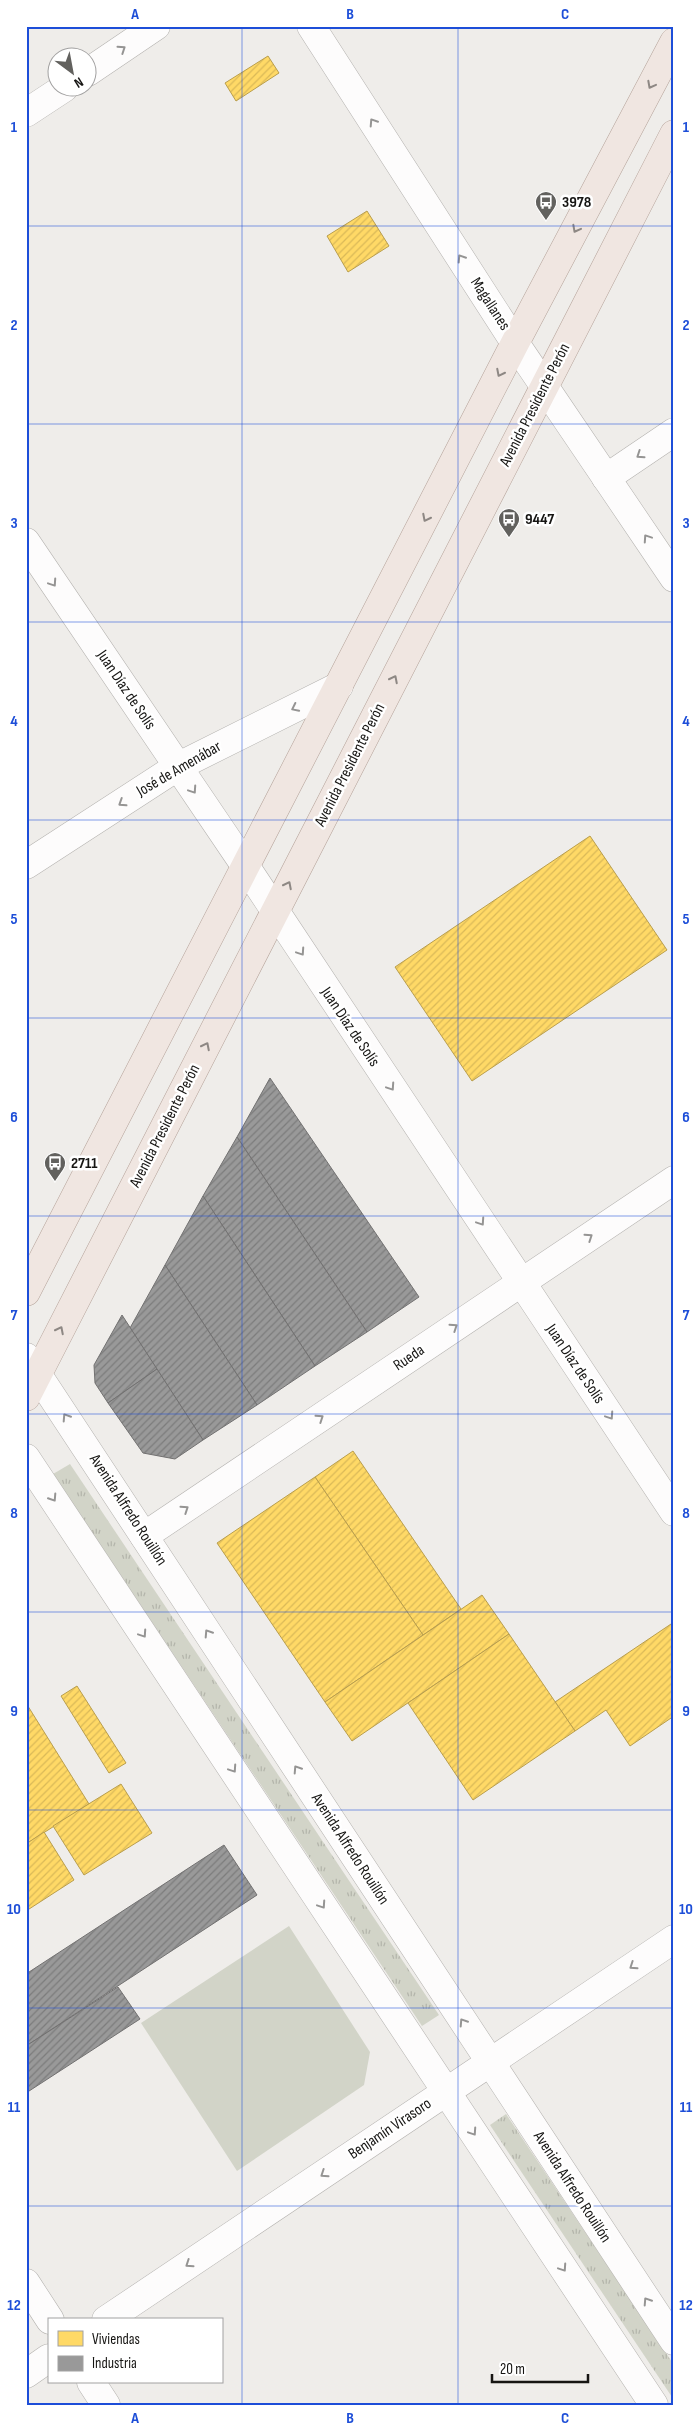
<svg xmlns="http://www.w3.org/2000/svg" width="700" height="2431" font-family="'Sofia Sans Condensed',sans-serif">
  <style>
    .grass { fill: url(#grass-tufts) }
    .garden { fill: #d2d4c8 }
    .homes { fill: url(#homes-hatch); stroke: #b99e4d }
    .industry { fill: url(#industry-hatch); stroke: #727171 }
    .lines { fill: none; stroke-linecap: round; stroke-linejoin: round }
    .minor-casing { stroke: #b4b2af; stroke-width: 29 }
    .major-casing { stroke: #b4a299; stroke-width: 29 }
    .minor { stroke: #fdfcfc; stroke-width: 28 }
    .major { stroke: #f0e6e1; stroke-width: 28 }
    .oneway { stroke: #959493 }
    .oneway2 { stroke: #8e8884 }
    .grid { fill: none; stroke: #1d4ed8; stroke-width: 1; stroke-opacity: 0.55 }
    .labels { text-anchor: middle; dominant-baseline: central; stroke-width: 5; stroke-linejoin: round; paint-order: stroke }
    .poi-label { font-size: 16px; font-weight: bold; fill: #161513; stroke: #fff; text-anchor: start }
    .street-label { font-size: 16px; fill: #161513; stroke: #fff }
    .neatline { fill: none; stroke: #1d4ed8; stroke-width: 2 }
    .grid-label { font-size: 16px; text-anchor: middle; font-weight: bold; fill: #1d4ed8 }
  </style>
  <defs>
    <pattern id="grass-tufts" width="24" height="20" patternUnits="userSpaceOnUse" patternTransform="scale(1.25)"><rect width="24" height="20" fill="#d2d4c8"/><path d="M3 7l-1-3M5 7V3M7 7l1-3M15 17l-1-3M17 17v-4M19 17l1-3" fill="none" stroke="#b4b5ab"/></pattern>
    <pattern id="homes-hatch" width="6" height="6" patternUnits="userSpaceOnUse" patternTransform="scale(1.25)"><rect width="6" height="6" fill="#ffd966"/><path d="M-1 1l2-2M0 6l6-6M5 7l2-2" fill="none" stroke="#dab958"/></pattern>
    <pattern id="industry-hatch" width="6" height="6" patternUnits="userSpaceOnUse" patternTransform="scale(1.25)"><rect width="6" height="6" fill="#999"/><path d="M-1 1l2-2M0 6l6-6M5 7l2-2" fill="none" stroke="#7c7c7c"/></pattern>
  </defs>
  <rect width="100%" height="100%" fill="#efedea"/>
  <g class="grass">
    <path d="M70 1464 439 2015 422 2026 53 1474Z"/>
    <path d="M506 2114 674 2365V2400L490 2125Z"/>
  </g>
  <path class="garden" d="M289 1926 370 2052 364 2085 237 2171 141 2023Z"/>
  <g class="homes">
    <path d="M268 56 279 73 236 101 225 83Z"/>
    <path d="M367 211 389 246 348 272 327 236Z"/>
    <path d="M590 836 667 950 472 1081 395 967Z"/>
    <path d="M353 1451 461 1609 423 1635 315 1477Z"/>
    <path d="M315 1477 423 1635 325 1702 217 1543Z"/>
    <path d="M482 1595 509 1634 352 1741 325 1702Z"/>
    <path d="M674 1622V1716L630 1746 606 1710 575 1731 555 1702Z"/>
    <path d="M509 1634 575 1731 473 1800 408 1703Z"/>
    <path d="M77 1686 126 1763 109 1773 61 1696Z"/>
    <path d="M26 1703 89 1804 26 1844Z"/>
    <path d="M121 1784 152 1833 84 1875 53 1826Z"/>
    <path d="M44 1832 74 1880 26 1911V1844Z"/>
  </g>
  <g class="industry">
    <path d="M270 1078 419 1297 367 1332 237 1137Z"/>
    <path d="M237 1137 367 1332 315 1366 203 1196Z"/>
    <path d="M203 1196 315 1366 257 1405 165 1265Z"/>
    <path d="M165 1265 257 1405 203 1440 130 1328Z"/>
    <path d="M122 1315 157 1369 108 1403 95 1383 94 1365Z"/>
    <path d="M157 1369 203 1440 175 1459 143 1453 108 1403Z"/>
    <path d="M224 1845 257 1895 26 2046V1974Z"/>
    <path d="M118 1987 140 2019 26 2093V2046Z"/>
  </g>
  <g class="lines">
    <g class="minor-casing">
      <g id="minor">
        <path d="M311 26 515 343 674 578"/>
        <path d="M88 72 156 26"/>
        <path d="M26 113 64 88"/>
        <path d="M606 478 674 432"/>
        <path d="M26 542 246 867 674 1512"/>
        <path d="M26 865 177 767 339 686"/>
        <path d="M26 1357 674 2341"/>
        <path d="M26 1458 654 2405"/>
        <path d="M144 1536 674 1180"/>
        <path d="M26 2283 50 2320"/>
        <path d="M106 2320 674 1939"/>
        <path d="M26 2374 49 2358"/>
        <path d="M91 2382 106 2405"/>
      </g>
    </g>
    <g class="major-casing">
      <g id="major">
        <path d="M26 1292 515 343 674 42"/>
        <path d="M26 1397 674 134"/>
      </g>
    </g>
    <use href="#minor" class="minor"/>
    <use href="#major" class="major"/>
  </g>
  <defs><path id="oneway-chevron" d="M-2-3.5L2.5 0L-2 3.5" fill="none" stroke-width="1.6" stroke-linecap="round" stroke-linejoin="round" transform="scale(1.25)"/></defs>
  <g class="oneway">
    <use href="#oneway-chevron" transform="translate(122 49) rotate(-34)"/>
    <use href="#oneway-chevron" transform="translate(373 122) rotate(-123)"/>
    <use href="#oneway-chevron" transform="translate(461 258) rotate(-123)"/>
    <use href="#oneway-chevron" transform="translate(640 455) rotate(146)"/>
    <use href="#oneway-chevron" transform="translate(647 538) rotate(-124)"/>
    <use href="#oneway-chevron" transform="translate(53 583) rotate(56)"/>
    <use href="#oneway-chevron" transform="translate(295 708) rotate(154)"/>
    <use href="#oneway-chevron" transform="translate(193 790) rotate(56)"/>
    <use href="#oneway-chevron" transform="translate(122 803) rotate(147)"/>
    <use href="#oneway-chevron" transform="translate(301 952) rotate(56)"/>
    <use href="#oneway-chevron" transform="translate(391 1087) rotate(56)"/>
    <use href="#oneway-chevron" transform="translate(481 1222) rotate(56)"/>
    <use href="#oneway-chevron" transform="translate(589 1237) rotate(-34)"/>
    <use href="#oneway-chevron" transform="translate(454 1327) rotate(-34)"/>
    <use href="#oneway-chevron" transform="translate(610 1416) rotate(56)"/>
    <use href="#oneway-chevron" transform="translate(66 1417) rotate(-123)"/>
    <use href="#oneway-chevron" transform="translate(320 1418) rotate(-34)"/>
    <use href="#oneway-chevron" transform="translate(53 1498) rotate(57)"/>
    <use href="#oneway-chevron" transform="translate(185 1509) rotate(-34)"/>
    <use href="#oneway-chevron" transform="translate(208 1633) rotate(-123)"/>
    <use href="#oneway-chevron" transform="translate(143 1634) rotate(56)"/>
    <use href="#oneway-chevron" transform="translate(233 1769) rotate(56)"/>
    <use href="#oneway-chevron" transform="translate(297 1769) rotate(-123)"/>
    <use href="#oneway-chevron" transform="translate(322 1905) rotate(56)"/>
    <use href="#oneway-chevron" transform="translate(633 1966) rotate(146)"/>
    <use href="#oneway-chevron" transform="translate(463 2022) rotate(-123)"/>
    <use href="#oneway-chevron" transform="translate(473 2132) rotate(56)"/>
    <use href="#oneway-chevron" transform="translate(324 2174) rotate(146)"/>
    <use href="#oneway-chevron" transform="translate(189 2264) rotate(146)"/>
    <use href="#oneway-chevron" transform="translate(563 2268) rotate(56)"/>
    <use href="#oneway-chevron" transform="translate(647 2301) rotate(-123)"/>
  </g>
  <g class="oneway2">
    <use href="#oneway-chevron" transform="translate(651 85) rotate(118)"/>
    <use href="#oneway-chevron" transform="translate(576 229) rotate(118)"/>
    <use href="#oneway-chevron" transform="translate(500 373) rotate(117)"/>
    <use href="#oneway-chevron" transform="translate(426 518) rotate(117)"/>
    <use href="#oneway-chevron" transform="translate(394 679) rotate(-63)"/>
    <use href="#oneway-chevron" transform="translate(288 885) rotate(-63)"/>
    <use href="#oneway-chevron" transform="translate(206 1046) rotate(-63)"/>
    <use href="#oneway-chevron" transform="translate(60 1330) rotate(-63)"/>
  </g>
  <path class="grid" d="M242 26V2405M458 26V2405M26 226H674M26 424H674M26 622H674M26 820H674M26 1018H674M26 1216H674M26 1414H674M26 1612H674M26 1810H674M26 2008H674M26 2206H674"/>
  <defs>
    <g id="bus-pin" transform="scale(1.125)"><path d="M0 17L-7.5 6A9.5 9.5 0 1 1 7.5 6Z" fill="#62615e" stroke="#fff"/><path d="M-5-6H5V4H4V6H2V4H-2V6H-4V4H-5ZM-3.5-4V0h7V-4ZM-3.5 1.2v1.5H-2V1.2ZM2 1.2v1.5H3.5V1.2Z" fill="#fff"/></g>
  </defs>
  <g fill-rule="evenodd">
    <use href="#bus-pin" x="546" y="202"/>
    <use href="#bus-pin" x="509" y="519"/>
    <use href="#bus-pin" x="55" y="1163"/>
  </g>
  <g class="labels">
    <g class="poi-label">
      <text x="562" y="202">3978</text>
      <text x="525" y="519">9447</text>
      <text x="71" y="1163">2711</text>
    </g>
    <g class="street-label">
      <text transform="translate(490 304) rotate(57)">Magallanes</text>
      <text transform="translate(535 405) rotate(-63)">Avenida Presidente Perón</text>
      <text transform="translate(126 690) rotate(56)">Juan Díaz de Solís</text>
      <text transform="translate(350 765) rotate(-63)">Avenida Presidente Perón</text>
      <text transform="translate(179 769) rotate(-30)">José de Amenábar</text>
      <text transform="translate(350 1027) rotate(56)">Juan Díaz de Solís</text>
      <text transform="translate(165 1126) rotate(-63)">Avenida Presidente Perón</text>
      <text transform="translate(409 1358) rotate(-34)">Rueda</text>
      <text transform="translate(575 1364) rotate(56)">Juan Díaz de Solís</text>
      <text transform="translate(128 1510) rotate(57)">Avenida Alfredo Rouillón</text>
      <text transform="translate(350 1849) rotate(57)">Avenida Alfredo Rouillón</text>
      <text transform="translate(390 2129) rotate(-34)">Benjamín Virasoro</text>
      <text transform="translate(572 2187) rotate(57)">Avenida Alfredo Rouillón</text>
    </g>
  </g>
  <rect width="700" height="2431" fill="none" stroke="#ffffff" stroke-width="55"/>
  <rect x="48" y="2318" width="175" height="65" fill="#ffffff" stroke="#a2a1a1"/>
  <rect x="58" y="2331" width="25" height="15" fill="#ffd966" stroke="#a2a1a1"/>
  <text x="92" y="2344" font-size="15" fill="#161513">Viviendas</text>
  <rect x="58" y="2356" width="25" height="15" fill="#999999" stroke="#a2a1a1"/>
  <text x="92" y="2368" font-size="15" fill="#161513">Industria</text>
  <g transform="translate(72 72) rotate(148)"><circle r="24" fill="#ffffff" stroke="#a2a1a1"/>
  <path d="M0-4L9 19L0 12L-9 19Z" fill="#62615e"/>
  <text y="-8" font-size="14" font-weight="bold" text-anchor="middle" fill="#161513">N</text>
  </g>
  <path d="M492 2374v8h96v-8" fill="none" stroke="#161513" stroke-width="2.5"/>
  <text x="500" y="2374" font-size="15" fill="#161513" stroke="#ffffff" stroke-width="4" paint-order="stroke">20 m</text>
  <rect x="28" y="28" width="644" height="2376" class="neatline"/>
  <g class="grid-label">
    <text x="135" y="19">A</text>
    <text x="350" y="19">B</text>
    <text x="565" y="19">C</text>
    <text x="14" y="132">1</text>
    <text x="686" y="132">1</text>
    <text x="14" y="330">2</text>
    <text x="686" y="330">2</text>
    <text x="14" y="528">3</text>
    <text x="686" y="528">3</text>
    <text x="14" y="726">4</text>
    <text x="686" y="726">4</text>
    <text x="14" y="924">5</text>
    <text x="686" y="924">5</text>
    <text x="14" y="1122">6</text>
    <text x="686" y="1122">6</text>
    <text x="14" y="1320">7</text>
    <text x="686" y="1320">7</text>
    <text x="14" y="1518">8</text>
    <text x="686" y="1518">8</text>
    <text x="14" y="1716">9</text>
    <text x="686" y="1716">9</text>
    <text x="14" y="1914">10</text>
    <text x="686" y="1914">10</text>
    <text x="14" y="2112">11</text>
    <text x="686" y="2112">11</text>
    <text x="14" y="2310">12</text>
    <text x="686" y="2310">12</text>
    <text x="135" y="2423">A</text>
    <text x="350" y="2423">B</text>
    <text x="565" y="2423">C</text>
  </g>
</svg>
